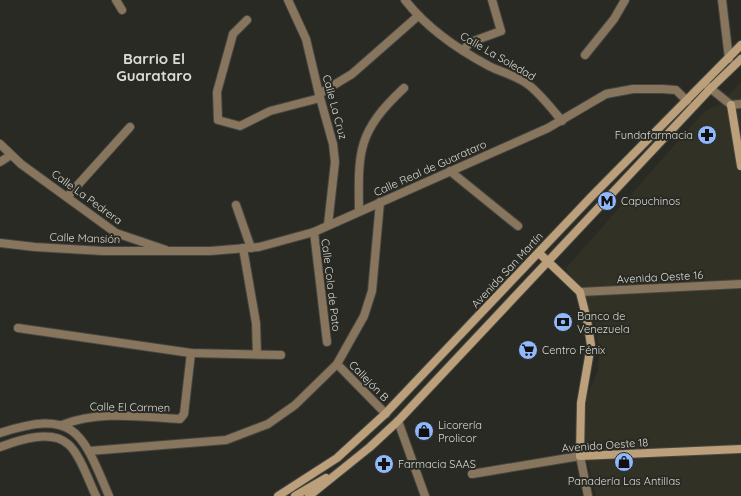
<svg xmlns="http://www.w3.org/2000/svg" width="741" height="496" font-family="Quicksand,sans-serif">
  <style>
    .built { fill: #323125 }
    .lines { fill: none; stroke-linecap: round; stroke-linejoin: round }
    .street-casing { stroke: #464640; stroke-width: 10 }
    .secondary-casing { stroke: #464640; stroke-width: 10 }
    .street { stroke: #87755e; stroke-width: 8 }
    .secondary { stroke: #bc9f7b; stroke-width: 8 }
    .labels { text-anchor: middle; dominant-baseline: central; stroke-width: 4; stroke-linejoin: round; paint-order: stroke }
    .street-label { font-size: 11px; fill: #dadad6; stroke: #2a2a24 }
    .poi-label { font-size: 11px; fill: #dadad6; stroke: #2a2a24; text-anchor: start }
    .district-label { font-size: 15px; font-weight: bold; fill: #dadad6; stroke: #2a2a24 }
  </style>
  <rect width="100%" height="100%" fill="#2a2a24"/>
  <path class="built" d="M741 82V496H596L585 449 583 405 598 370 599 357 597 333 594 318 566 268 703 113 712 107 718 106Z"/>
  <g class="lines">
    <g class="street-casing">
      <g id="street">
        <path d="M116 0 122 10"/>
        <path d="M288 0 306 39 319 94 333 144 335 162 328 225"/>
        <path d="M405 0C426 27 459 50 489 66 503 73 518 76 530 86 542 96 552 109 562 121"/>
        <path d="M722 0 729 59"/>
        <path d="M247 20 233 34 230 45 217 92 218 120 240 126 270 111 320 98"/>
        <path d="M463 50 471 42 501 31 492 0"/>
        <path d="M585 55 614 19 625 0"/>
        <path d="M705 84 731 105 741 104"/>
        <path d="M319 94 352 74 418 16"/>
        <path d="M0 144 21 164 116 233 166 250"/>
        <path d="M0 162 11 155"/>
        <path d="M450 171 518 226"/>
        <path d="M67 197 130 127"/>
        <path d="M236 205 251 248"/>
        <path d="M359 210C358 150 358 131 404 88"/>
        <path d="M314 232 327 342"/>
        <path d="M0 243 35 247 103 251H210L259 247 314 232 548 128 606 94 633 89H662L676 90 687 101"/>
        <path d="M243 248 256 323 257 354"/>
        <path d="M580 292 741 284"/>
        <path d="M18 328 191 353 281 355"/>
        <path d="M337 364 386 414"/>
        <path d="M398 421 425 496"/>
        <path d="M62 425C99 410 141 417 180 419L184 414 191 353"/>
        <path d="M0 433C76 408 82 433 109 496"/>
        <path d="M0 447C19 440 51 429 68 444 80 454 89 482 96 496"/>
        <path d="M89 451 226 440 268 424 295 405 337 364 364 316 372 291 380 202"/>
        <path d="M472 474 580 456 588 496"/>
      </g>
    </g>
    <g class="secondary-casing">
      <g id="secondary">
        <path d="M731 105 741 166"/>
        <path d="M539 253 580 292 587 320 591 345 581 403 580 456 741 449"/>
        <path d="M278 496 337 458 385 414 592 196 741 45"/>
        <path d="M295 496 326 478"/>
        <path d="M309 496 370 447 398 421 710 89 741 59"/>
      </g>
    </g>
    <use href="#street" class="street"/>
    <use href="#secondary" class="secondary"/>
  </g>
  <defs>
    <g id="pharmacy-disc" transform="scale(1)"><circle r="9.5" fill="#8fb8fd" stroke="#2a2a24"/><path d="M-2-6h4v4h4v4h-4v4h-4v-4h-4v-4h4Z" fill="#111"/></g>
    <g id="metro-disc" transform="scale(1)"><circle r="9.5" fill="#8fb8fd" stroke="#2a2a24"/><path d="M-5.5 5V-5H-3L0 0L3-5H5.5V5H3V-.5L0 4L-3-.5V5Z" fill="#111"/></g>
    <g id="bank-disc" transform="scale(1)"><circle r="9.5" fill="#8fb8fd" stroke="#2a2a24"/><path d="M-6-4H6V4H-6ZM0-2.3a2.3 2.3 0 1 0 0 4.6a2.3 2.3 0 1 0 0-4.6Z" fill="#111"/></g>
    <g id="supermarket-disc" transform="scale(1)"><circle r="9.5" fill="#8fb8fd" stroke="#2a2a24"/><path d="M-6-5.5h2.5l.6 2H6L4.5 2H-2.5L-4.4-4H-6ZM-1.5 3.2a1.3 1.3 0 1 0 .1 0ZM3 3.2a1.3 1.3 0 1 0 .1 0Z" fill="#111"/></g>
    <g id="shop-disc" transform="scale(1)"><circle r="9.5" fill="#8fb8fd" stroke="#2a2a24"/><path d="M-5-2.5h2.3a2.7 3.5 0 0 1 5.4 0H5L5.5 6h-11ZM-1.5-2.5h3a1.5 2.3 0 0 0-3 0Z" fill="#111"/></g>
  </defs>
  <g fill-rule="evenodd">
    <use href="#pharmacy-disc" x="707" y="135"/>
    <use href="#metro-disc" x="607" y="201"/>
    <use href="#bank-disc" x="563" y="322"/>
    <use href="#supermarket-disc" x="528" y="350"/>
    <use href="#shop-disc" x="424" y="431"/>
    <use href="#shop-disc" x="624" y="462"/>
    <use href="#pharmacy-disc" x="384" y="464"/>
  </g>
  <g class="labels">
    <g class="street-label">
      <text transform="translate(498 56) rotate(30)">Calle La Soledad</text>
      <text transform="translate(335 107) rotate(75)">Calle La Cruz</text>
      <text transform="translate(430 168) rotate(-24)">Calle Real de Guarataro</text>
      <text transform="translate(87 197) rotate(36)">Calle La Pedrera</text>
      <text transform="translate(85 238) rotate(2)">Calle Mansión</text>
      <text transform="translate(507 270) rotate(-47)">Avenida San Martín</text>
      <text transform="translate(660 277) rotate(-3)">Avenida Oeste 16</text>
      <text transform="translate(331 285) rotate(83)">Calle Cola de Pato</text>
      <text transform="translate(369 381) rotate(46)">Callejón B</text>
      <text transform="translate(130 407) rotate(1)">Calle El Carmen</text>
      <text transform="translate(605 445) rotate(-4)">Avenida Oeste 18</text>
    </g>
    <g class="poi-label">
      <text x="693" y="135" text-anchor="end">Fundafarmacia</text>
      <text x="621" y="201">Capuchinos</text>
      <text x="577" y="316">Banco de<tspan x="577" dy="13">Venezuela</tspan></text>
      <text x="542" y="350">Centro Fénix</text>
      <text x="438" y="425">Licorería<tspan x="438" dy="13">Prolicor</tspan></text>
      <text x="398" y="464">Farmacia SAAS</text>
      <text x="624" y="481" text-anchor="middle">Panadería Las Antillas</text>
    </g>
    <g class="district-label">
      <text x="154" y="58">Barrio El<tspan x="154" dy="17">Guarataro</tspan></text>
    </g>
  </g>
</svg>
